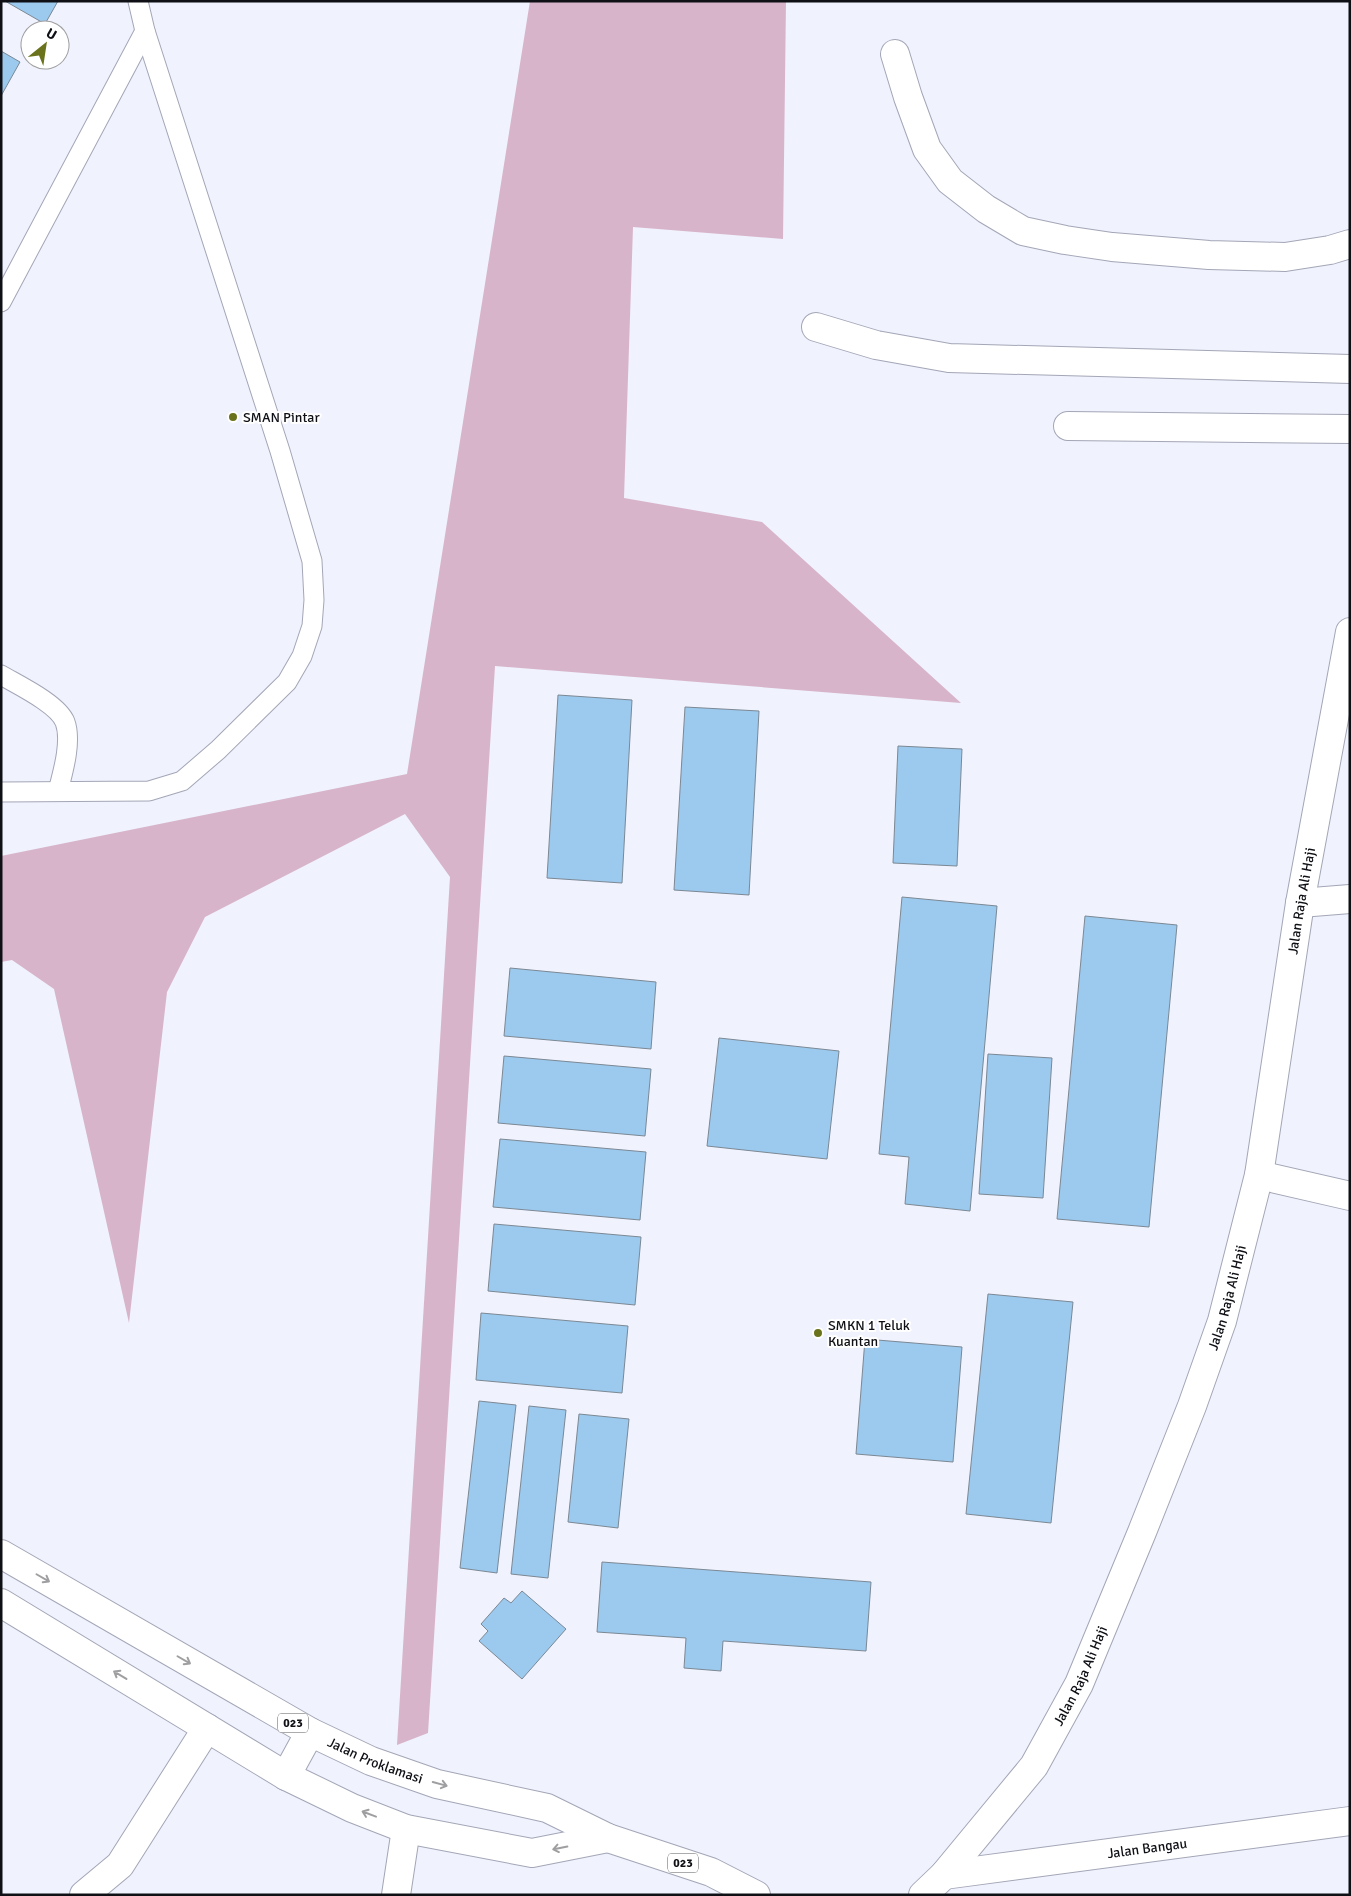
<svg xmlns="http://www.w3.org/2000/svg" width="1351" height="1896" font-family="Signika,sans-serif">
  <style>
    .green { fill: #d7b4ca }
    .building { fill: #9cc9ee; stroke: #7b8894 }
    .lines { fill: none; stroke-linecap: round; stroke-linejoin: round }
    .lane-casing { stroke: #a3a6b6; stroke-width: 21 }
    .street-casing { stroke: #a3a6b6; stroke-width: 30 }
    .secondary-casing { stroke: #a3a6b6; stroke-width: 30 }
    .highway-casing { stroke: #a3a6b6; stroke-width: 30 }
    .lane { stroke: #fff; stroke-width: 19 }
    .street { stroke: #fff; stroke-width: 28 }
    .secondary { stroke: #fff; stroke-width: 28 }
    .highway { stroke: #fff; stroke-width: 28 }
    .oneway { stroke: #9f9fa1 }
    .poi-dot { fill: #6a731b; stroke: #fff; stroke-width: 2 }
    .labels { text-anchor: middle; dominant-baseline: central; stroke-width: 4; stroke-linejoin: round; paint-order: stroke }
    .shield { fill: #fff; stroke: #57585b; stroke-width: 1 }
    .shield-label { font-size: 12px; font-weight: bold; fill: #0f1015 }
    .poi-label { font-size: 14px; fill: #0f1015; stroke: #fff; text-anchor: start }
    .street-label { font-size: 14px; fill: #0f1015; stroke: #fff }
  </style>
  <rect width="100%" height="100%" fill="#f0f2fd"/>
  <path class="green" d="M530 1H786L783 239 633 227 624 498 762 522 961 703 495 666 428 1733 397 1745 450 877 405 814 205 917 167 992 129 1323 54 989 12 960 1 962V856L407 774Z"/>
  <g class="building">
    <path d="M5 1H58L45 24Z"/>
    <path d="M1 51 20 62 1 96Z"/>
    <path d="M558 695 632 700 622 883 547 878Z"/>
    <path d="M685 707 759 711 749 895 674 890Z"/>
    <path d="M898 746 962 749 957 866 893 863Z"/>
    <path d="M902 897 997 906 970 1211 905 1204 909 1157 879 1154Z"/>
    <path d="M1085 916 1177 925 1149 1227 1057 1219Z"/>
    <path d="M510 968 656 982 651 1049 504 1036Z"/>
    <path d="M719 1038 839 1051 827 1159 707 1146Z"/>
    <path d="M988 1054 1052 1058 1043 1198 979 1194Z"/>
    <path d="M504 1056 651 1069 645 1136 498 1123Z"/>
    <path d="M500 1139 646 1152 640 1220 493 1207Z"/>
    <path d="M494 1224 641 1237 635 1305 488 1291Z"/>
    <path d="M988 1294 1073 1302 1051 1523 966 1514Z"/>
    <path d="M481 1313 628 1326 622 1393 476 1380Z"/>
    <path d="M865 1339 962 1347 953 1462 856 1454Z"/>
    <path d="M479 1401 516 1405 497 1573 460 1568Z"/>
    <path d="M529 1406 566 1410 548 1578 511 1574Z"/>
    <path d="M579 1414 629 1419 618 1528 568 1522Z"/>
    <path d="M602 1562 871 1582 866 1651 723 1641 721 1671 684 1668 686 1638 597 1632Z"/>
    <path d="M522 1591 566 1629 522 1679 479 1641 488 1631 481 1624 504 1598 511 1603Z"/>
  </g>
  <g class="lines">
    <g class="lane-casing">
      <g id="lane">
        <path d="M1 302 145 31"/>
        <path d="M1 675C18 685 58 704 65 722 72 741 63 772 58 791"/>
        <path d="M1 792 149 791 182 781 218 750 287 682 302 656 312 626 314 600 312 561 280 451 145 31 138 1"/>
      </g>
    </g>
    <g class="street-casing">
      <g id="street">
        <path d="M895 54 908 97 927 149 950 181 986 209 1023 231 1065 240 1112 247 1209 255 1285 257 1330 250 1350 244"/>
        <path d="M816 327 876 345 949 358 1350 369"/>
        <path d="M1068 426 1350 429"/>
        <path d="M1300 903 1350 899"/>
        <path d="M1259 1175 1350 1196"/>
        <path id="s1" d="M944 1875 1350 1821"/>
        <path d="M84 1895 120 1865 207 1728"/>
        <path d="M396 1895 406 1829"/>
      </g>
    </g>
    <g class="secondary-casing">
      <g id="secondary">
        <path id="s2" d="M923 1895 944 1875 1034 1766 1079 1684 1142 1532 1192 1406 1222 1321 1259 1175 1300 903 1350 632"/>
      </g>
    </g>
    <g class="highway-casing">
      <g id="highway">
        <path id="s3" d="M1 1554 310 1732 371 1761 437 1784 547 1808 608 1838 711 1872 756 1895"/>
        <path d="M1 1603 286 1776 352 1808 406 1829 532 1853 608 1838"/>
        <path d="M286 1776 310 1732"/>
      </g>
    </g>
    <use href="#lane" class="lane"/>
    <use href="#street" class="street"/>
    <use href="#secondary" class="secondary"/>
    <use href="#highway" class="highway"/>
  </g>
  <defs><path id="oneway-shaft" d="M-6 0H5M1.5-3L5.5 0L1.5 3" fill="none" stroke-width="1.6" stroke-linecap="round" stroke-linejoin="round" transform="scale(1.25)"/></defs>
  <g class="oneway">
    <use href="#oneway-shaft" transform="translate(43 1578) rotate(30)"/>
    <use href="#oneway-shaft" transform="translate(184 1660) rotate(30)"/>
    <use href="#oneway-shaft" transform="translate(120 1675) rotate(-149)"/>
    <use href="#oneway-shaft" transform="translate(440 1784) rotate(15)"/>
    <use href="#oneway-shaft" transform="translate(369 1814) rotate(-159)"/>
    <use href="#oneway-shaft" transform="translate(560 1848) rotate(169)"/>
  </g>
  <g class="poi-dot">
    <circle cx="233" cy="417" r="5"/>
    <circle cx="818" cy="1333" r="5"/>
  </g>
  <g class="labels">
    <g class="shield">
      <rect x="278" y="1713.5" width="30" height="19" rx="4"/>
      <rect x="668" y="1853.5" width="30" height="19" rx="4"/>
    </g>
    <g class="shield-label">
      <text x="293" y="1723">023</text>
      <text x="683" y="1863">023</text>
    </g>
    <g class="poi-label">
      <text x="243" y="417">SMAN Pintar</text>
      <text x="828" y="1325">SMKN 1 Teluk<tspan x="828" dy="16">Kuantan</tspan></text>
    </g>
    <g class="street-label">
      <text stroke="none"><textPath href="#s2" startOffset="1082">Jalan Raja Ali Haji</textPath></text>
      <text stroke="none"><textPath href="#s2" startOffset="678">Jalan Raja Ali Haji</textPath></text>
      <text stroke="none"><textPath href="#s2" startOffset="272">Jalan Raja Ali Haji</textPath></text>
      <text stroke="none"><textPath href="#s3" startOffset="428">Jalan Proklamasi</textPath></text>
      <text stroke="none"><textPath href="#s1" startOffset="205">Jalan Bangau</textPath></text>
    </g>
  </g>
  <rect width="1351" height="1896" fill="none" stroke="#0f1015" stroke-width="5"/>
  <g transform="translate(45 45) rotate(30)"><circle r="24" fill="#ffffff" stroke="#9f9fa1"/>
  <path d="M0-4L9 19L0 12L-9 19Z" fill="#6a731b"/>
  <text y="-8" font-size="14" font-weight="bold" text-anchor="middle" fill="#0f1015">U</text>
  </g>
</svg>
